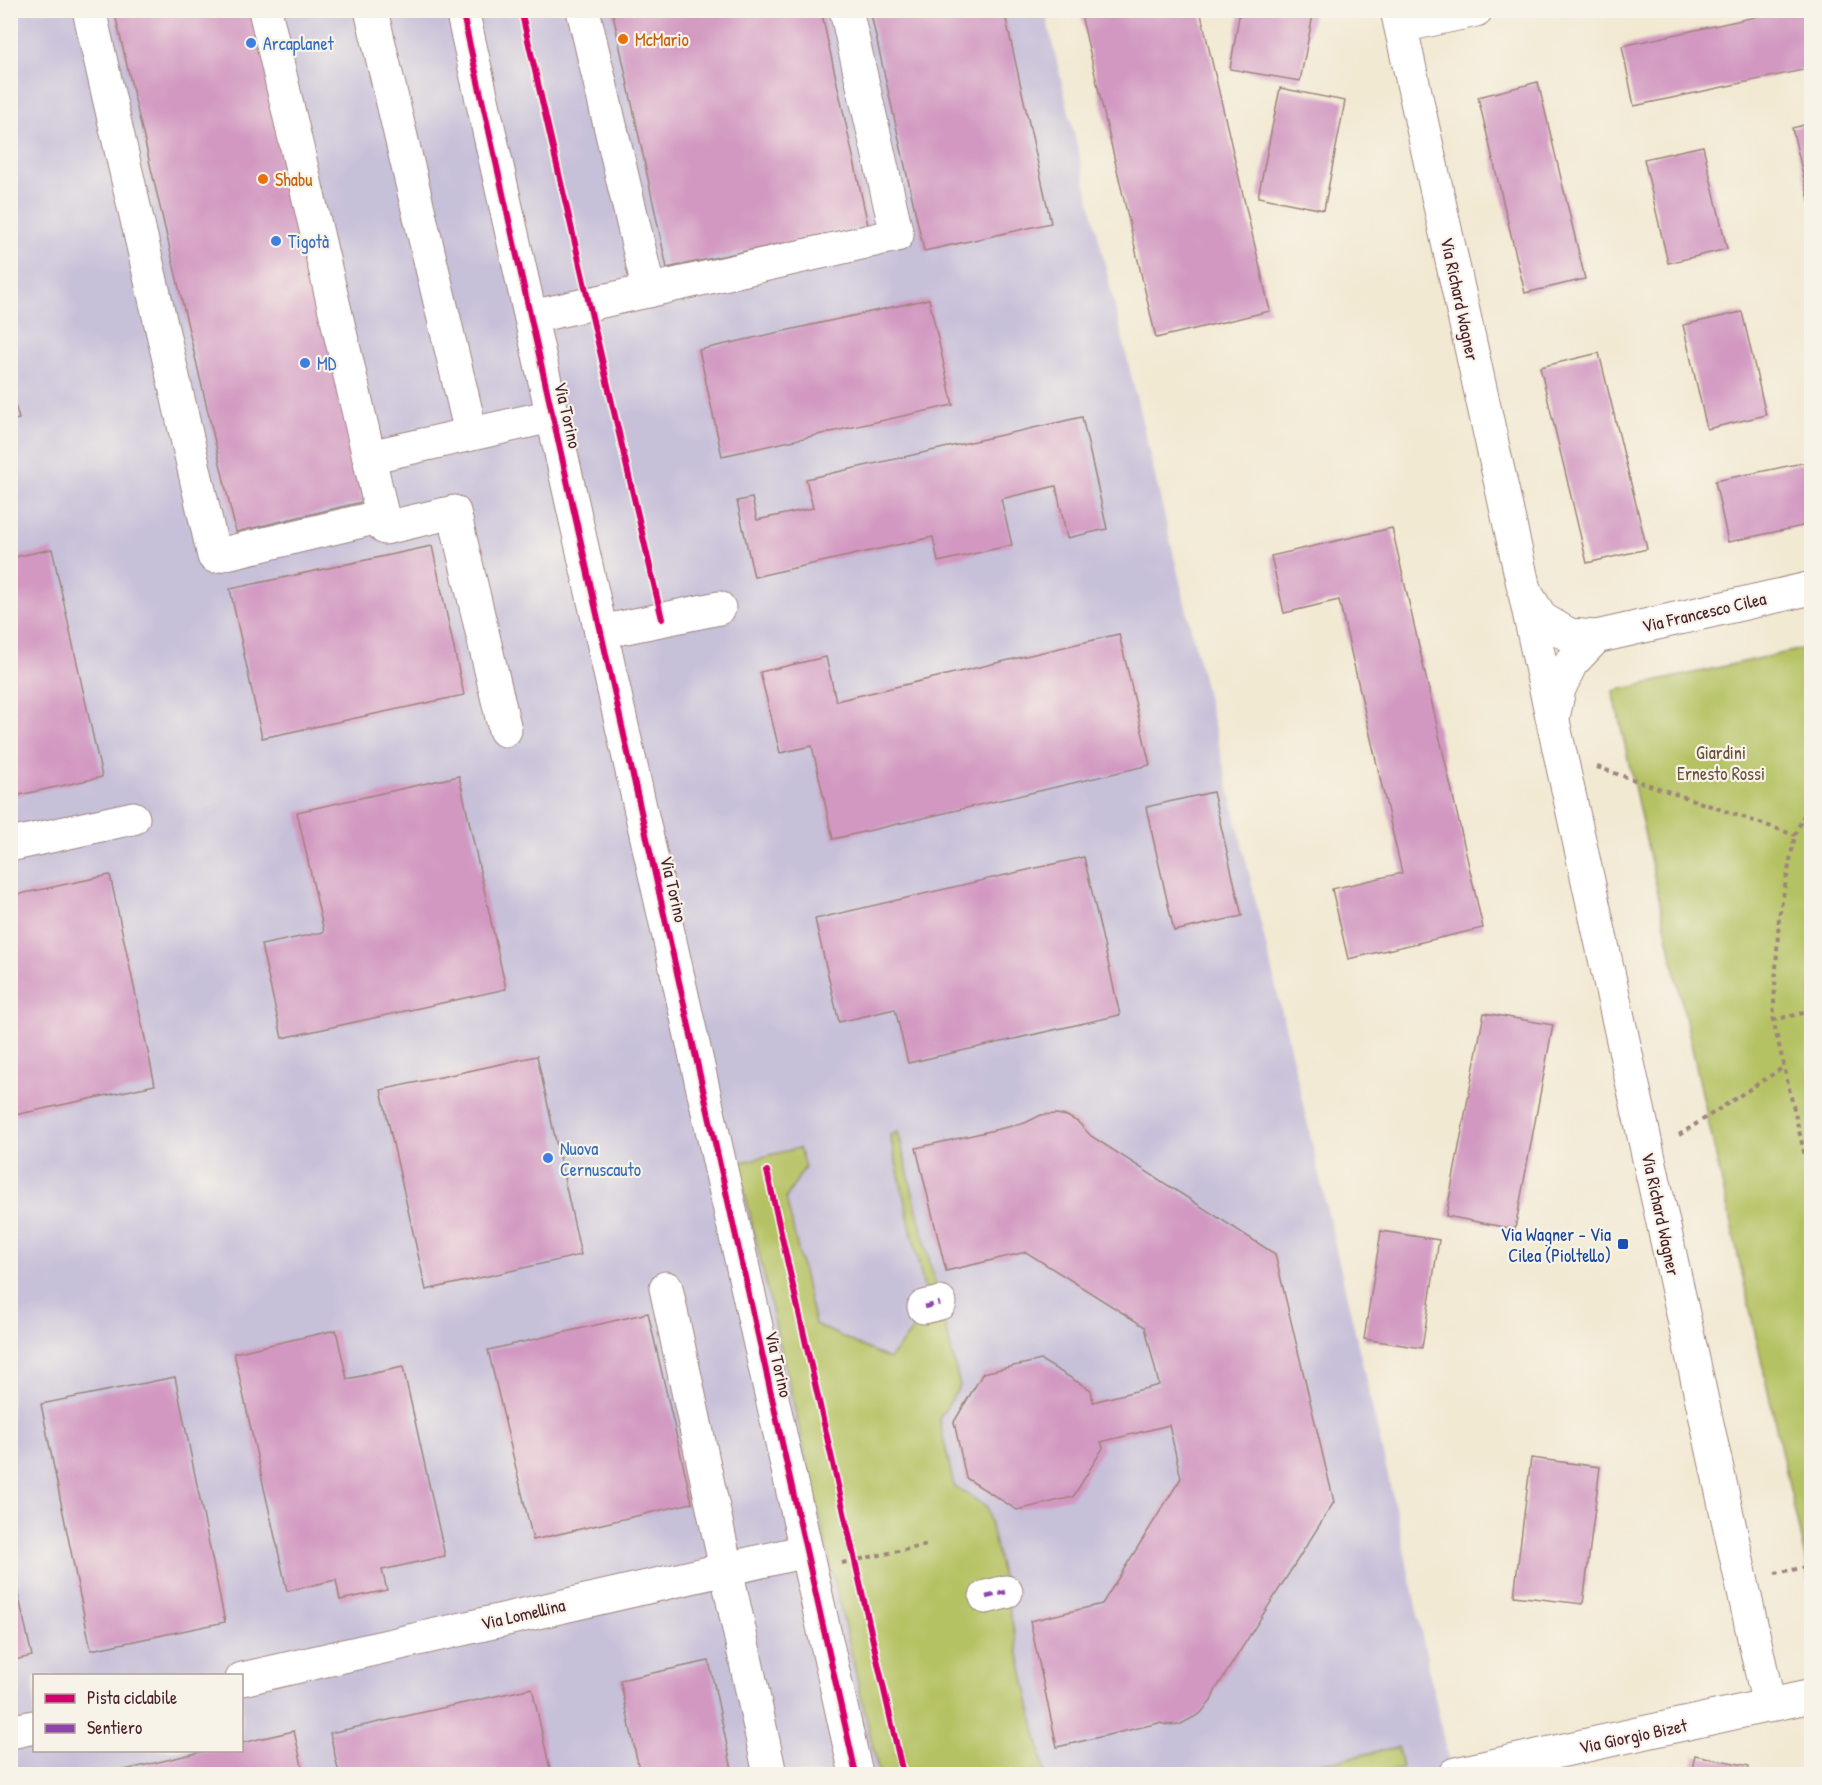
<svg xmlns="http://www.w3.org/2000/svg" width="1822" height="1785" font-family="'Patrick Hand',sans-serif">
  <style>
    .industrial { fill: #c7c0d9; fill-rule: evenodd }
    .green { fill: #b5c264; stroke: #807048; stroke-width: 1.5 }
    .building { fill: #d298c1 }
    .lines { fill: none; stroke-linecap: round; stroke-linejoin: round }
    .minor-casing { stroke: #9e847f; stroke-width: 35 }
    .path { stroke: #9e847f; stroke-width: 4; stroke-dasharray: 4.5 4.5; stroke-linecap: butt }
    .minor { stroke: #fff; stroke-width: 33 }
    .quiet { stroke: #8e44ad; stroke-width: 4.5; stroke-dasharray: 9 4.5; stroke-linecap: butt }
    .cycleway-casing { stroke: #f7f3e8; stroke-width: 10 }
    .cycleway { stroke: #d6006c; stroke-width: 6 }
    .food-dot { fill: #e8710a; stroke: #f7f3e8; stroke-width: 2 }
    .shop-dot { fill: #3f7fe0; stroke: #f7f3e8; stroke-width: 2 }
    .transit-dot { fill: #1a4fb4; stroke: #f7f3e8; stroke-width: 2 }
    .labels { text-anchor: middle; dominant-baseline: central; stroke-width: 4.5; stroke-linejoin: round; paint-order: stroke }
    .food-label { font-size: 18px; fill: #c56008; stroke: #f7f3e8; text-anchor: start }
    .shop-label { font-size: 18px; fill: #366cbe; stroke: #f7f3e8; text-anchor: start }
    .street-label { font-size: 18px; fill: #4a1f2b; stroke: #f7f3e8 }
    .park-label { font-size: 18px; fill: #6a503c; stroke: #f7f3e8 }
    .transit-label { font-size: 18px; fill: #164399; stroke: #f7f3e8; text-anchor: end }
  </style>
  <rect width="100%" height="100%" fill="#f7f3e8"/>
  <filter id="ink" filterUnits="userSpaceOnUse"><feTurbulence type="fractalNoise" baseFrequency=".0167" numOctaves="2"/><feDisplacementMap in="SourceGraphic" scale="12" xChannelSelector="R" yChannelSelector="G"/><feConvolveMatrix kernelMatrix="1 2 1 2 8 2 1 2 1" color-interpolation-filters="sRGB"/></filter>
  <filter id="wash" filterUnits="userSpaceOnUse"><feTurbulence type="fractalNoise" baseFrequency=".008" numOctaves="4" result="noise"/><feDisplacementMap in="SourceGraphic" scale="24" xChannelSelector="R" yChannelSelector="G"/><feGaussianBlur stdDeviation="1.35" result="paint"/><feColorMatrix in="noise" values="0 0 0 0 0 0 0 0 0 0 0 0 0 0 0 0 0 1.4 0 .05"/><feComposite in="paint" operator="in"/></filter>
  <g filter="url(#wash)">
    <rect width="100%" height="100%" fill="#f2e9d3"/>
    <path class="industrial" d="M11 11H1045L1287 1034 1398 1520 1451 1774H11ZM34 1676H242V1750H34Z"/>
    <g class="green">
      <path d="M1811 647H1812L1811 1585 1613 691Z"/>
      <path d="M898 1132 960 1386 939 1419 954 1486 987 1507 1045 1774H879L738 1163 799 1148 805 1167 786 1198 815 1324 889 1359 929 1310 890 1135Z"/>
      <path d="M1398 1747 1402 1769 1378 1774H1275Z"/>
    </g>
    <g id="blocks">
      <g class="building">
        <path d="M114 10H258L356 438 348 440 362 502 236 532Z"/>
        <path d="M612 10H821L868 225 667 268Z"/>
        <path d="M870 10H1004L1051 223 924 251Z"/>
        <path d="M1080 10H1200L1270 311 1156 338Z"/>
        <path d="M1240 10H1314L1300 81 1230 69Z"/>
        <path d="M1787 10H1812V68L1634 106 1622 46Z"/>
        <path d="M1538 82 1585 279 1525 293 1478 97Z"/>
        <path d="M1280 88 1345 101 1324 210 1258 197Z"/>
        <path d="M1812 123V208H1811L1792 128Z"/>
        <path d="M1703 146 1727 249 1668 263 1644 159Z"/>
        <path d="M929 299 953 405 722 456 699 350Z"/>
        <path d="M1742 312 1766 415 1707 429 1683 325Z"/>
        <path d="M1599 353 1647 549 1587 563 1540 367Z"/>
        <path d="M10 387 19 419 10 421Z"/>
        <path d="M1082 417 1107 529 1067 538 1056 486 1001 499 1012 545 938 562 933 537 754 577 737 501 752 498 757 520 813 508 806 479Z"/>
        <path d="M1812 461V524L1728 542 1715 481Z"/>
        <path d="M1392 528 1483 928 1348 959 1332 889 1402 873 1339 600 1284 613 1271 556Z"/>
        <path d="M432 546 464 695 262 738 230 589Z"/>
        <path d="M52 549 102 777 10 797V558Z"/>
        <path d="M1119 634 1150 765 833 839 812 746 780 753 760 672 826 657 836 701Z"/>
        <path d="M459 776 506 989 282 1038 261 945 324 932 297 812Z"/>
        <path d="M1213 792 1242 916 1174 931 1146 807Z"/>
        <path d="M1084 857 1120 1015 908 1063 895 1009 839 1022 815 919Z"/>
        <path d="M110 875 155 1085 10 1116V896Z"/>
        <path d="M1484 1013 1553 1025 1515 1229 1446 1216Z"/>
        <path d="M537 1056 581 1255 426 1290 381 1090Z"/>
        <path d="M1056 1114 1067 1116 1078 1122 1091 1136 1275 1254 1334 1502 1216 1689 1211 1701 1200 1714 1181 1724 1168 1725 1159 1723 1057 1747 1030 1621 1102 1604 1181 1478 1169 1425 1101 1442 1103 1448 1073 1497 1017 1510 966 1478 954 1422 983 1373 1041 1360 1091 1390 1093 1402 1159 1385 1145 1327 1026 1252 946 1271 916 1148 1025 1123 1041 1115Z"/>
        <path d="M1381 1231 1439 1240 1422 1348 1364 1339Z"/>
        <path d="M648 1313 692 1503 533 1540 488 1350Z"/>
        <path d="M336 1330 347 1379 403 1367 445 1556 382 1570 387 1590 340 1600 336 1580 287 1591 234 1353Z"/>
        <path d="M175 1377 225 1622 91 1650 41 1404Z"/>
        <path d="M1531 1458 1600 1467 1583 1604 1514 1596Z"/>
        <path d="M10 1558 32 1656 10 1661Z"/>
        <path d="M709 1661 733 1774H640L620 1680Z"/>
        <path d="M532 1688 551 1774H339L330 1733Z"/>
        <path d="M294 1731 304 1774H108L209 1750H242V1743Z"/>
        <path d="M1695 1755 1749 1766 1747 1774H1691Z"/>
      </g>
    </g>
  </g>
  <g filter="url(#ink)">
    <use href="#blocks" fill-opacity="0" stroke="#9e847f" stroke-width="1.5"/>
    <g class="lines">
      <g class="minor-casing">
        <g id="minor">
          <path d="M89 10 214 556 383 516"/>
          <path d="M265 10 369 457"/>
          <path d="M371 10 471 433"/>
          <path d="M462 10 856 1774"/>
          <path d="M583 10 649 291"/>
          <path d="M1397 10 1769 1706"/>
          <path d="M1401 26 1476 10"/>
          <path d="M531 317 897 235 846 10"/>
          <path d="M1527 595 1542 619 1569 635 1596 637 1812 588"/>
          <path d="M601 632 719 608"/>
          <path d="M1553 718 1559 689 1571 663 1596 637"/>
          <path d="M505 730 454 512 385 528 369 457 552 416"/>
          <path d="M10 845 133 818"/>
          <path d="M666 1288 770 1774"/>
          <path d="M924 1307 940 1303"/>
          <path d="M986 1597 1006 1592"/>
          <path d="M242 1679 806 1551"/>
          <path d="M10 1732 34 1727"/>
          <path d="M1455 1774 1812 1696"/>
        </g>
      </g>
      <g class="path">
        <path d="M1597 767 1795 835"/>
        <path d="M1812 798 1795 835 1779 917 1773 1020 1812 1186"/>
        <path d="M1773 1020 1812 1011"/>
        <path d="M1679 1135 1784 1067"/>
        <path d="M842 1563 927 1545"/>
        <path d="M1775 1573 1807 1567 1812 1563"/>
      </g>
      <use href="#minor" class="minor"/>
      <g class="quiet">
        <path d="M924 1307 940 1303"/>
        <path d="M986 1597 1006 1592"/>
      </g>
      <g class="cycleway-casing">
        <g id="cycleway">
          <path d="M462 10 856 1774"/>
          <path d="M521 10 662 619"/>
          <path d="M767 1171 903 1774"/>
        </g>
      </g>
      <use href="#cycleway" class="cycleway"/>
    </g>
  </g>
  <g class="food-dot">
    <circle cx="623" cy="39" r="6"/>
    <circle cx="263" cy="179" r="6"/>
  </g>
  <g class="shop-dot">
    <circle cx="251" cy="43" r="6"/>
    <circle cx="276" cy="241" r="6"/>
    <circle cx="305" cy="363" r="6"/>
    <circle cx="548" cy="1158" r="6"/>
  </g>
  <rect class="transit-dot" x="1617" y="1238" width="12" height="12" rx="3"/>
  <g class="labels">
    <g class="food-label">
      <text x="635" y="39">McMario</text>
      <text x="275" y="179">Shabu</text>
    </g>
    <g class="shop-label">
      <text x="263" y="43">Arcaplanet</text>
      <text x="288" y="241">Tigotà</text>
      <text x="317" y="363">MD</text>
      <text x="560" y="1148">Nuova<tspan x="560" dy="21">Cernuscauto</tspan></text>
    </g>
    <g class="street-label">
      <text transform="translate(1460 299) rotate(78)">Via Richard Wagner</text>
      <text transform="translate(568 415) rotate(77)">Via Torino</text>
      <text transform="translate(1704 612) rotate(-13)">Via Francesco Cilea</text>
      <text transform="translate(674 889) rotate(77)">Via Torino</text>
      <text transform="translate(1661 1214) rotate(78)">Via Richard Wagner</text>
      <text transform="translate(779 1364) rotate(77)">Via Torino</text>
      <text transform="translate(523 1614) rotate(-13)">Via Lomellina</text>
      <text transform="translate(1633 1736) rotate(-12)">Via Giorgio Bizet</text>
    </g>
    <g class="park-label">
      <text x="1721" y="752">Giardini<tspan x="1721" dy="21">Ernesto Rossi</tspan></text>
    </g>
    <g class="transit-label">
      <text x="1611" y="1234">Via Wagner - Via<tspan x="1611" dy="21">Cilea (Pioltello)</tspan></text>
    </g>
  </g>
  <rect width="1822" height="1785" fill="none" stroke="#f7f3e8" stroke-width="36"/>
  <rect x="33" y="1674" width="210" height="78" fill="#f7f3e8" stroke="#b29e9c" stroke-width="1.5"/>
  <rect x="45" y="1694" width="30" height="9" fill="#d6006c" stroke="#b29e9c" stroke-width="1.5"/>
  <text x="87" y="1704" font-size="18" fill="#4a1f2b">Pista ciclabile</text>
  <rect x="45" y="1724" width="30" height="9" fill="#8e44ad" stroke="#b29e9c" stroke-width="1.5"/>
  <text x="87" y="1734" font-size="18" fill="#4a1f2b">Sentiero</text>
</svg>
